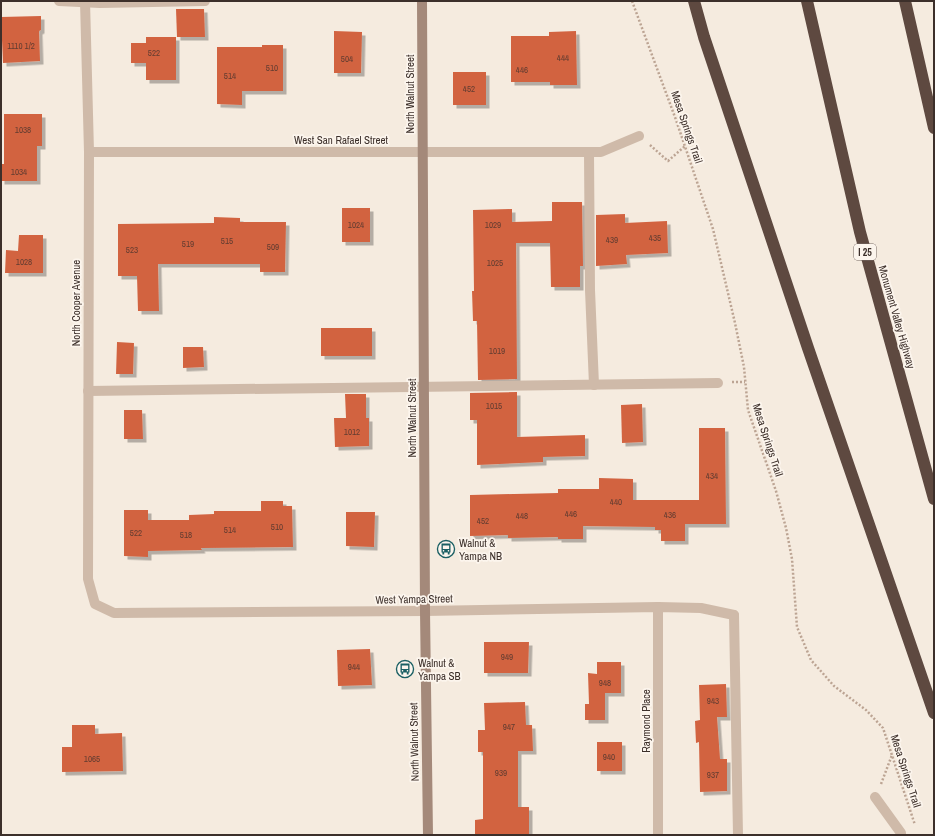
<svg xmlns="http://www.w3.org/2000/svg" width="935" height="836" font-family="'Archivo Narrow',sans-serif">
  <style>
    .building { fill: #d26341; filter: url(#shadow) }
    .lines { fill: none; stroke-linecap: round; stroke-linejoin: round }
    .path { stroke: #bca493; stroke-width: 2.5; stroke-dasharray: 2 2; stroke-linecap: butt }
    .service { stroke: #cfbaa9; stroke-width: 10 }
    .minor { stroke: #cfbaa9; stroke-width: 10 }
    .secondary { stroke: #a4897a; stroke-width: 10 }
    .motorway { stroke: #5e4940; stroke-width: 12 }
    .labels { text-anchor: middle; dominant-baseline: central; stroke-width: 3.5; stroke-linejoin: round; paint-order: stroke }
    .number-label { font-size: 9px; fill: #623c30 }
    .shield { fill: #fcf5ed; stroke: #766a64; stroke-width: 1 }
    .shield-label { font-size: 10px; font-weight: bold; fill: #3c2f2a }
    .street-label { font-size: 11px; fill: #3c2f2a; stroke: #fcf5ed }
    .poi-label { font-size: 11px; fill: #3c2f2a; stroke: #fcf5ed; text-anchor: start }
  </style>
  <defs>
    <filter id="shadow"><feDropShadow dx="3.5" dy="3.5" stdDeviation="0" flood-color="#0004"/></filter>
  </defs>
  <rect width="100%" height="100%" fill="#f5ebdf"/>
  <g class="building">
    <path d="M176 9H204L205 37H177Z"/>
    <path d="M41 16V30L39 31 40 61 3 63 1 17Z"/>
    <path d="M334 31 362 32 361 73H334Z"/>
    <path d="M576 31 577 85H550V82H511V36H549V32Z"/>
    <path d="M146 37H176V80H146V63H131V43H146Z"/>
    <path d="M262 45H283V91H242V105L217 104V47H262Z"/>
    <rect x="453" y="72" width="33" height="33"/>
    <path d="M4 114H42V146H37V181H1V164H4Z"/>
    <path d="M552 202H582L583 266H580V287H551L550 243H516L517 379 478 380 477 321H473L472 291H474L473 210 512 209V222L552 221Z"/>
    <rect x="342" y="208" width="28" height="34"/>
    <path d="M625 214V223L667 221 668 253 626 255 627 264 596 266V215Z"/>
    <path d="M214 217 240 218V222H286L285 272H260V264H158L159 311H138L137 276H118V224L214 223Z"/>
    <path d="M19 235H43V273H5L6 250 18 251Z"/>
    <rect x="321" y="328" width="51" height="28"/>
    <path d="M117 342 134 343 133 374H116Z"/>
    <path d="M183 347H203L204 367 183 368Z"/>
    <path d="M517 392V437L585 435V456L543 457V462L477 465V420H470V393Z"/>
    <path d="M345 394H366V418H369V446L335 447 334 418H346Z"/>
    <path d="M642 404 643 442 622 443 621 405Z"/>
    <path d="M124 410H142L143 439H124Z"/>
    <path d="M699 428H725L726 524H685V541H661V530H655V527L583 526V539H558V537L508 538V535L470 536V495L558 493V489H599V478L633 479V500H699Z"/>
    <path d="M261 501H283V506H292L293 547 201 548 202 550 148 551V557L124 556V510H148V520H189V515L214 514V511H261Z"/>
    <path d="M346 512H375L374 547 346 546Z"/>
    <path d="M484 642H529L528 673H484Z"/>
    <path d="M370 649 372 685 338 686 337 650Z"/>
    <path d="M597 662H621V693H605V720H585V704H589L588 673 597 674Z"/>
    <path d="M726 684 727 717H717L720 759H727V791L700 792 699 742 696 743 695 721 700 720 699 685Z"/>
    <path d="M525 702 526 725H532L533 751H518V807H529V835H475V820L483 819V752H478V730H485L484 703Z"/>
    <path d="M72 725H95V734L122 733 123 771 62 772V747H72Z"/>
    <rect x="597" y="742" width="25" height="29"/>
  </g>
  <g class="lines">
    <g class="path">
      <path d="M632 1 676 120 713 229 735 323 744 367 748 410 776 491 786 528 792 559 797 627 811 660 834 686 866 710 883 728 915 825"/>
      <path d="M650 145 668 161 685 146"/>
      <path d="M732 382H745"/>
      <path d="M881 784 892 755"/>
    </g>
    <g class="service">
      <path d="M59 1 100 3 205 1"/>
      <path d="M589 153 590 290 594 385"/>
      <path d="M88 391 718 383"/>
      <path d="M734 615 738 835"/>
    </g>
    <g class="minor">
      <path d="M85 1 89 152 88 579 95 604 114 613 425 611 658 607 701 608 734 615"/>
      <path d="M89 152H601L639 136"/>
      <path d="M658 607V835"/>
      <path d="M875 797 901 833V835"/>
    </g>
    <path class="secondary" d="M422 1 425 611 428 835"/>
    <g class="motorway">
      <path d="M694 1 704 37 808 348 934 713"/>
      <path d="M807 1 860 232 934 499"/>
      <path d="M905 1 934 128"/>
    </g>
  </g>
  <defs>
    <g id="bus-ring" transform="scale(0.9)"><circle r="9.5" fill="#fcf5ed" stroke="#1a5f63" stroke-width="1.5"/><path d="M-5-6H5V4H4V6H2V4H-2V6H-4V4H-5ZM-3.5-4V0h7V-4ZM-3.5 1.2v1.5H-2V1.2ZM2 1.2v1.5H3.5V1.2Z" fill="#1a5f63"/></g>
  </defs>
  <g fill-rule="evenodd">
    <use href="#bus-ring" x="446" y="549"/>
    <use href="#bus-ring" x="405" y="669"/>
  </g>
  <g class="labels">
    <g class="number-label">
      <text x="21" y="46">1110 1/2</text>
      <text x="154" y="53">522</text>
      <text x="563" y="58">444</text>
      <text x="347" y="59">504</text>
      <text x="272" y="68">510</text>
      <text x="522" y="70">446</text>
      <text x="230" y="76">514</text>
      <text x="469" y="89">452</text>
      <text x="23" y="130">1038</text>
      <text x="19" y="172">1034</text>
      <text x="356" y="225">1024</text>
      <text x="493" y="225">1029</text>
      <text x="655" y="238">435</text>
      <text x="612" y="240">439</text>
      <text x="227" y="241">515</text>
      <text x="188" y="244">519</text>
      <text x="273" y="247">509</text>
      <text x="132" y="250">523</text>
      <text x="24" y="262">1028</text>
      <text x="495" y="263">1025</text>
      <text x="497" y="351">1019</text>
      <text x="494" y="406">1015</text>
      <text x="352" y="432">1012</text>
      <text x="712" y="476">434</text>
      <text x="616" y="502">440</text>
      <text x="571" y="514">446</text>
      <text x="670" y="515">436</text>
      <text x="522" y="516">448</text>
      <text x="483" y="521">452</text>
      <text x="277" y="527">510</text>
      <text x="230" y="530">514</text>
      <text x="136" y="533">522</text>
      <text x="186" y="535">518</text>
      <text x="507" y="657">949</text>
      <text x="354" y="667">944</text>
      <text x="605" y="683">948</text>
      <text x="713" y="701">943</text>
      <text x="509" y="727">947</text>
      <text x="609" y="757">940</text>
      <text x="92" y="759">1065</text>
      <text x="501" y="773">939</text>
      <text x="713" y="775">937</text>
    </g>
    <rect class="shield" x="854" y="244" width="22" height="16" rx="3"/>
    <g class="shield-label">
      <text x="865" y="252">I 25</text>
    </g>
    <g class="street-label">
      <text transform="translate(410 94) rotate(-90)">North Walnut Street</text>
      <text transform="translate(687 127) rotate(71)">Mesa Springs Trail</text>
      <text x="341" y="140">West San Rafael Street</text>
      <text transform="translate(76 303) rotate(-90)">North Cooper Avenue</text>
      <text transform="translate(897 317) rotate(74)">Monument Valley Highway</text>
      <text transform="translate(412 418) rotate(-90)">North Walnut Street</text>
      <text transform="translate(768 440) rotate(72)">Mesa Springs Trail</text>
      <text transform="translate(414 599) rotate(-1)">West Yampa Street</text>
      <text transform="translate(646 721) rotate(-90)">Raymond Place</text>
      <text transform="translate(414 742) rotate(-91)">North Walnut Street</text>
      <text transform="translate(906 771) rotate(72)">Mesa Springs Trail</text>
    </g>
    <g class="poi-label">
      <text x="459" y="543">Walnut &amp;<tspan x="459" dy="13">Yampa NB</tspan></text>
      <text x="418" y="663">Walnut &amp;<tspan x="418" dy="13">Yampa SB</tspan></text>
    </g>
  </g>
  <rect width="935" height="836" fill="none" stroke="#3c2f2a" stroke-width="4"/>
</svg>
